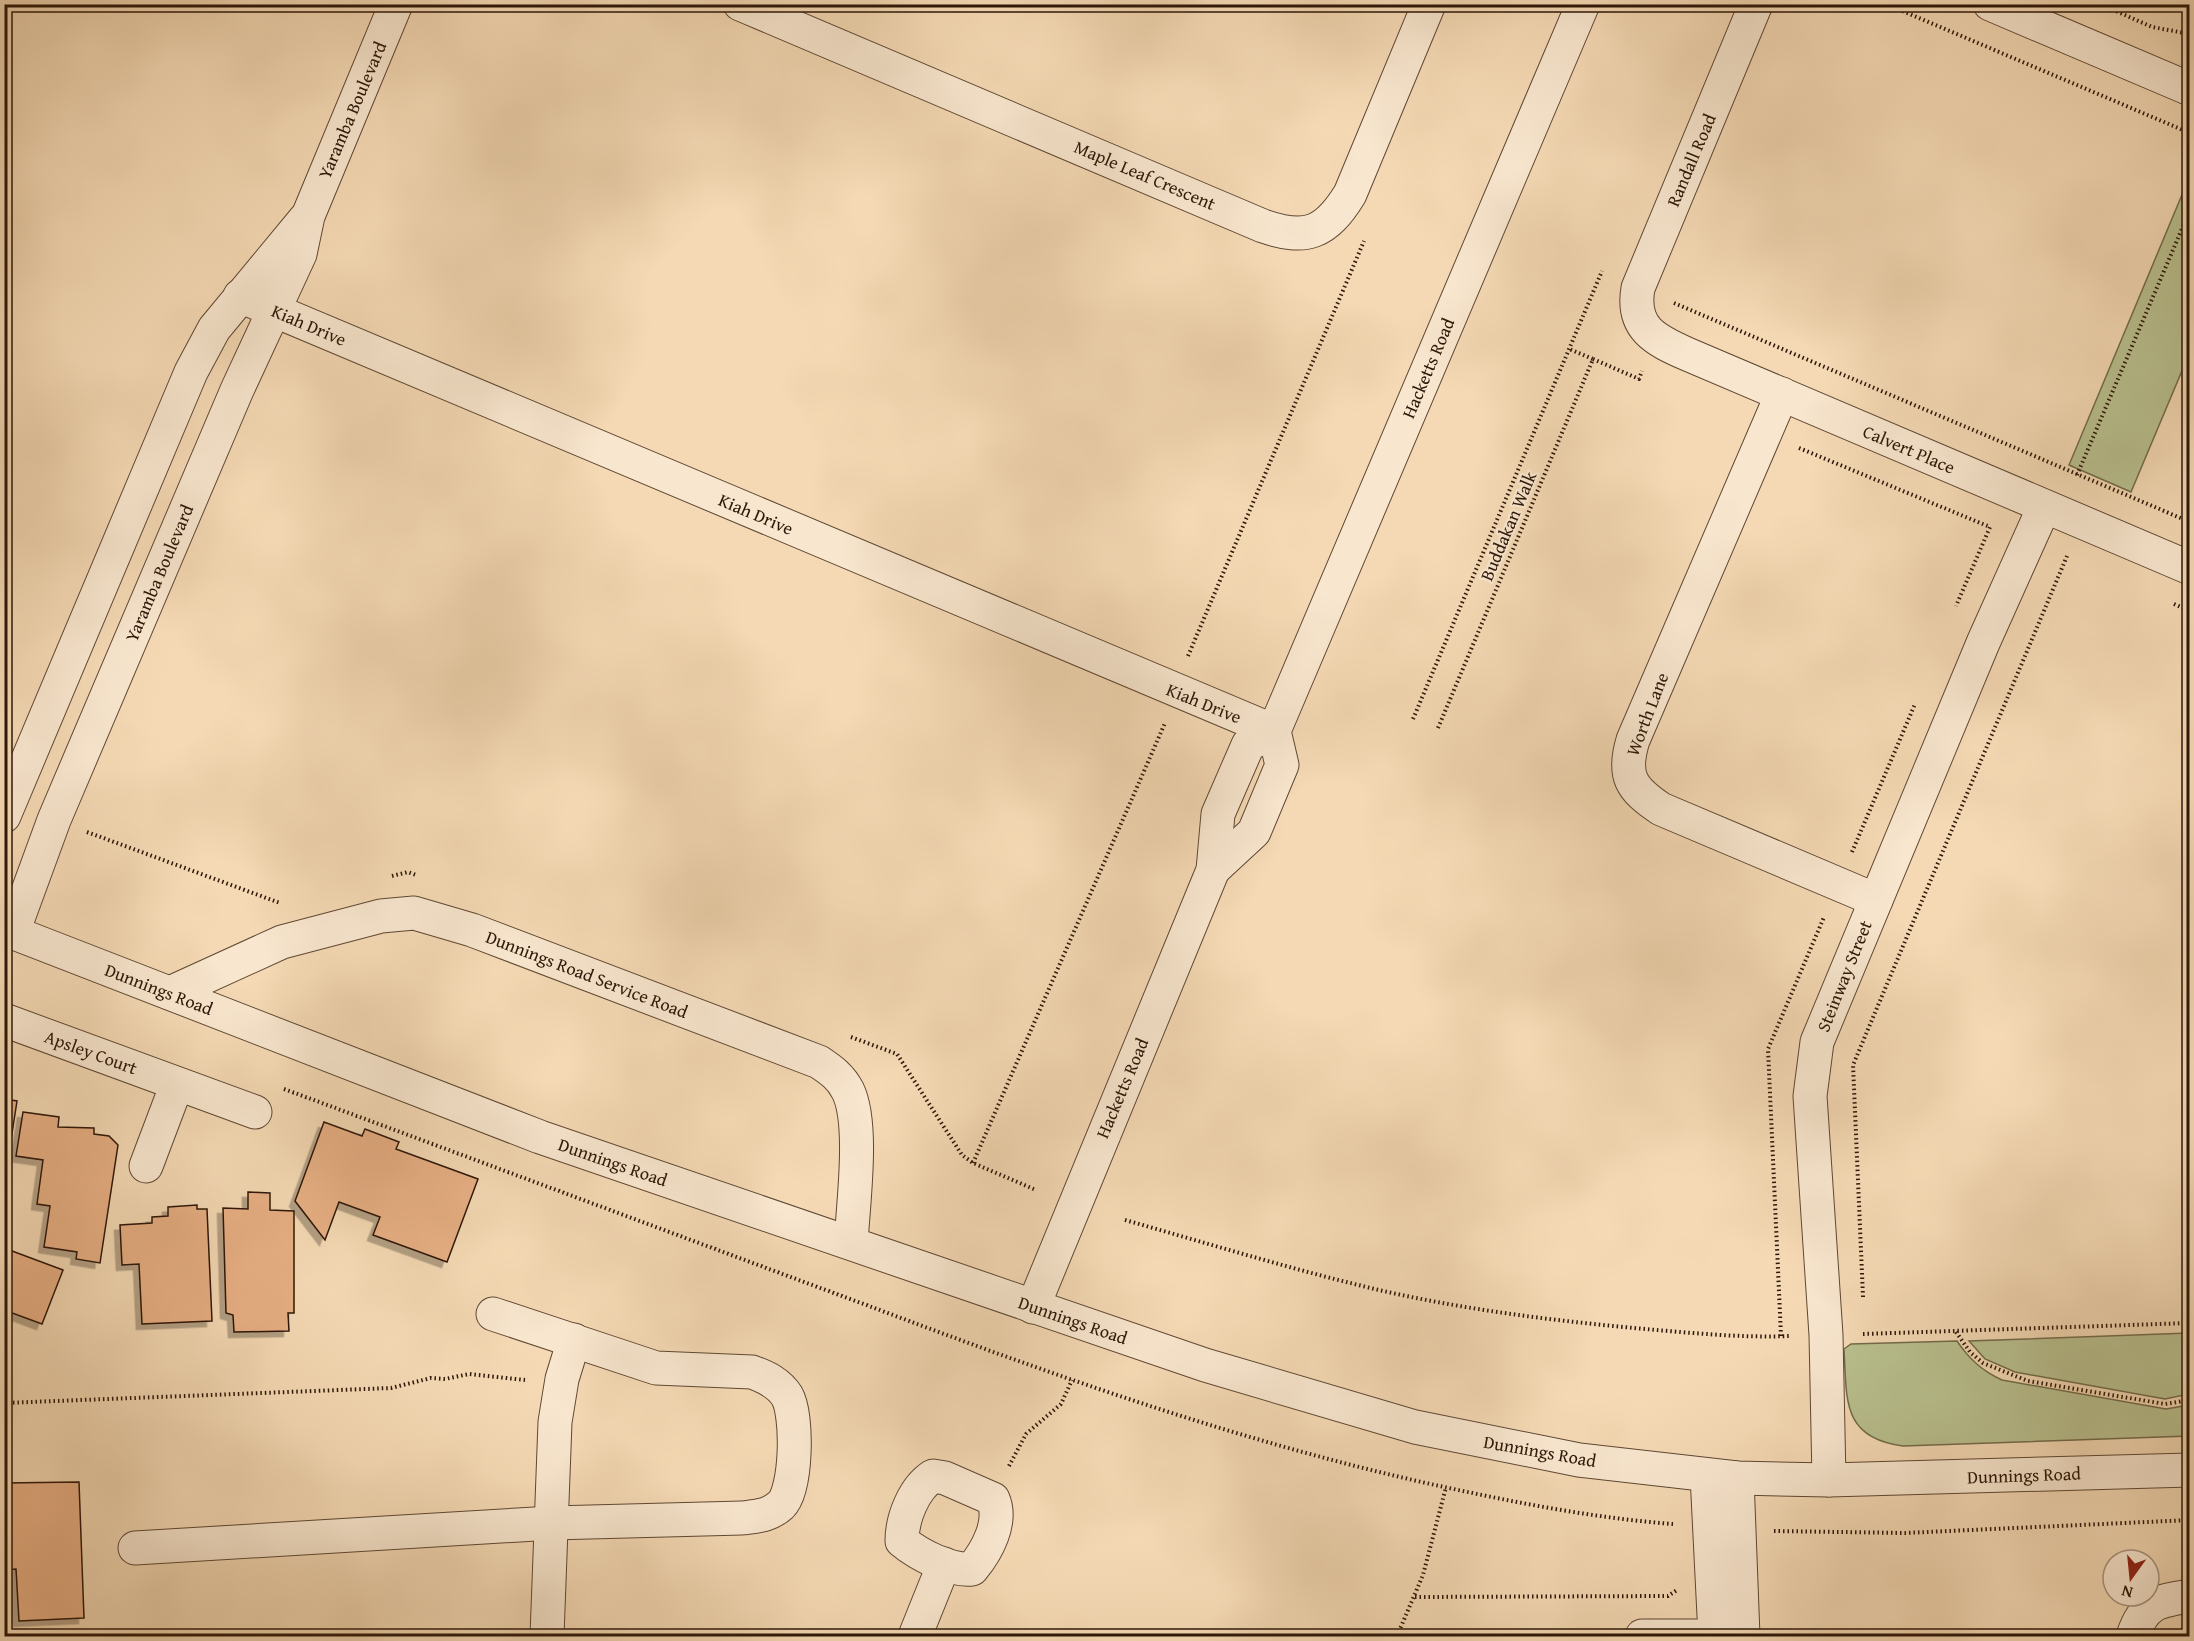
<svg xmlns="http://www.w3.org/2000/svg" width="2194" height="1641" font-family="'Gentium Book Plus',serif">
  <style>
    .green { fill: #b9c08f; stroke: #736c4c; stroke-width: 1.5 }
    .building { fill: #e7af84; stroke: #2d1708; stroke-width: 1.5; filter: url(#shadow) }
    .lines { fill: none; stroke-linecap: round; stroke-linejoin: round }
    .minor-casing { stroke: #5f4833; stroke-width: 35 }
    .path { stroke: #2d1708; stroke-width: 4; stroke-dasharray: 1.5 3; stroke-linecap: butt }
    .minor { stroke: #f8e6ce; stroke-width: 33 }
    .labels { text-anchor: middle; dominant-baseline: central; stroke-width: 4.5; stroke-linejoin: round; paint-order: stroke }
    .street-label { font-size: 18px; fill: #2d1708; stroke: #f8e6ce }
  </style>
  <defs>
    <filter id="shadow"><feDropShadow dx="-5.5" dy="5.5" stdDeviation="0" flood-color="#0004"/></filter>
  </defs>
  <rect width="100%" height="100%" fill="#f4d9b4"/>
  <filter id="stains"><feTurbulence type="fractalNoise" baseFrequency=".00333" numOctaves="4"/><feColorMatrix values="0 0 0 0 .2 0 0 0 0 .09 0 0 0 0 .02 0 0 0 .5 -.17"/></filter>
  <radialGradient id="worn" r=".72"><stop offset=".6" stop-color="#630" stop-opacity="0"/><stop offset="1" stop-color="#630" stop-opacity=".3"/></radialGradient>
  <g class="green">
    <path d="M2189 178V354L2131 492 2069 465Z"/>
    <path d="M2189 1333V1394L2165 1399 2015 1372 1985 1359 1969 1341Z"/>
    <path d="M1957 1341C1969 1359 1982 1371 2002 1380L2166 1409 2189 1405V1436L1903 1446C1841 1438 1847 1399 1844 1349L1851 1344Z"/>
  </g>
  <g class="building">
    <path d="M4 1099 17 1101 11 1140 4 1139Z"/>
    <path d="M23 1112 59 1117 58 1127 94 1128V1134L109 1136 118 1145 100 1263 76 1259 77 1252 44 1247 50 1206 37 1204 43 1160 16 1156Z"/>
    <path d="M324 1122 362 1136 365 1129 399 1142 396 1149 478 1179 447 1262 373 1235 380 1217 339 1202 325 1240 295 1201Z"/>
    <path d="M248 1192 270 1193V1210L294 1211V1313H288L289 1331 234 1332 233 1315 226 1313 223 1208 248 1209Z"/>
    <path d="M197 1205V1209H207L212 1321 142 1324 139 1264 122 1265 120 1225 152 1223V1217L168 1216V1207Z"/>
    <path d="M4 1248 63 1270 42 1324 4 1310Z"/>
    <path d="M79 1482 84 1618 19 1621 16 1569 4 1570V1483Z"/>
  </g>
  <g class="lines">
    <g class="minor-casing">
      <g id="minor">
        <path d="M740 4 1263 226C1307 241 1326 233 1350 194L1429 4"/>
        <path d="M1756 4 1638 288C1631 328 1655 340 1687 354L2190 568"/>
        <path d="M1990 4 2190 89"/>
        <path d="M240 296 1274 731"/>
        <path d="M1782 394 1633 740C1622 776 1631 789 1661 809L1876 900"/>
        <path d="M4 816 191 372 214 329 305 219"/>
        <path d="M1213 870 1254 832 1282 765 1274 731 1583 4"/>
        <path d="M4 929 540 1137 1205 1365 1415 1427 1579 1460 1737 1478 1829 1480 2190 1470"/>
        <path d="M13 932 54 820 237 390 300 254 308 216 396 4"/>
        <path d="M170 993 282 942 381 916 414 913 472 930 819 1062C831 1070 841 1077 848 1091 864 1124 853 1205 851 1243"/>
        <path d="M4 1020 255 1112"/>
        <path d="M146 1166 177 1084"/>
        <path d="M1033 1307 1213 870 1218 814 1248 745 1274 731"/>
        <path d="M1707 1475 1715 1636"/>
        <path d="M933 1476 945 1478 993 1499C1003 1522 987 1551 972 1569 950 1571 919 1555 902 1541 902 1518 914 1488 933 1476Z"/>
        <path d="M1737 1478 1743 1636"/>
        <path d="M1829 1480 1826 1335 1810 1096 1817 1042 1983 643 2044 507"/>
        <path d="M135 1548 552 1523 742 1518C757 1516 769 1516 781 1505 797 1489 798 1415 787 1396 779 1383 766 1377 752 1372L656 1368 493 1314"/>
        <path d="M547 1636 555 1422 562 1379 574 1340"/>
        <path d="M915 1636 944 1564"/>
        <path d="M1642 1636H1735"/>
        <path d="M2133 1636C2144 1603 2157 1601 2190 1596"/>
      </g>
    </g>
    <g class="path">
      <path d="M1886 4 2190 133"/>
      <path d="M2100 4 2152 27 2190 34"/>
      <path d="M1674 303 2190 522"/>
      <path d="M1593 359 1639 379 1642 371"/>
      <path d="M1799 448 1990 527 1956 606"/>
      <path d="M2077 475 2190 210"/>
      <path d="M2174 604 2190 611"/>
      <path d="M1188 656 1364 241"/>
      <path d="M1413 719 1602 271"/>
      <path d="M1438 728 1593 359 1569 349"/>
      <path d="M87 832 280 903"/>
      <path d="M1852 852 1915 704"/>
      <path d="M392 876 408 872 416 875"/>
      <path d="M851 1037 897 1054 962 1155 973 1163 1036 1190"/>
      <path d="M284 1089C479 1161 674 1234 869 1306 1055 1376 1241 1442 1435 1485 1513 1502 1593 1518 1673 1524"/>
      <path d="M973 1163 1165 723"/>
      <path d="M1125 1220C1210 1244 1294 1270 1379 1290 1466 1310 1556 1321 1645 1329 1693 1333 1742 1338 1790 1336"/>
      <path d="M1863 1297 1853 1065 2067 556"/>
      <path d="M1956 1332 1970 1352 1983 1363 2028 1381 2165 1404 2190 1400"/>
      <path d="M1863 1334 2190 1323"/>
      <path d="M1781 1336 1768 1049 1824 917"/>
      <path d="M4 1403 391 1388 431 1378 445 1379 469 1374 525 1380"/>
      <path d="M1009 1466 1026 1434 1061 1404 1072 1380"/>
      <path d="M1774 1531 1905 1533 2190 1520"/>
      <path d="M1415 1597 1668 1596 1677 1590"/>
      <path d="M1397 1636 1423 1575 1446 1487"/>
    </g>
    <use href="#minor" class="minor"/>
  </g>
  <g class="labels">
    <g class="street-label">
      <text transform="translate(352 110) rotate(-67)">Yaramba Boulevard</text>
      <text transform="translate(1691 160) rotate(-67)">Randall Road</text>
      <text transform="translate(1145 175) rotate(23)">Maple Leaf Crescent</text>
      <text transform="translate(309 325) rotate(23)">Kiah Drive</text>
      <text transform="translate(1428 368) rotate(-67)">Hacketts Road</text>
      <text transform="translate(1909 449) rotate(23)">Calvert Place</text>
      <text transform="translate(756 514) rotate(23)">Kiah Drive</text>
      <text transform="translate(1508 526) rotate(-67)">Buddakan Walk</text>
      <text transform="translate(159 573) rotate(-67)">Yaramba Boulevard</text>
      <text transform="translate(1204 703) rotate(22)">Kiah Drive</text>
      <text transform="translate(1647 714) rotate(-69)">Worth Lane</text>
      <text transform="translate(587 974) rotate(21)">Dunnings Road Service Road</text>
      <text transform="translate(1844 976) rotate(-68)">Steinway Street</text>
      <text transform="translate(159 989) rotate(21)">Dunnings Road</text>
      <text transform="translate(91 1052) rotate(20)">Apsley Court</text>
      <text transform="translate(1122 1088) rotate(-67)">Hacketts Road</text>
      <text transform="translate(613 1162) rotate(19)">Dunnings Road</text>
      <text transform="translate(1073 1320) rotate(19)">Dunnings Road</text>
      <text transform="translate(1540 1451) rotate(10)">Dunnings Road</text>
      <text transform="translate(2024 1475) rotate(-2)">Dunnings Road</text>
    </g>
  </g>
  <rect width="2194" height="1641" fill="none" stroke="#f4d9b4" stroke-width="24"/>
  <rect x="6" y="6" width="2182" height="1629" fill="none" stroke="#2d1708" stroke-width="3"/>
  <rect x="12" y="12" width="2170" height="1617" fill="none" stroke="#2d1708" stroke-width="1.5"/>
  <g transform="translate(2131 1578) rotate(195)"><circle r="28" fill="#f8e6ce" stroke="#a7937f" stroke-width="1.5"/>
  <path d="M0-4.5L10 22L0 15L-10 22Z" fill="#8f2418"/>
  <text y="-9" font-size="16" font-weight="bold" text-anchor="middle" fill="#2d1708">N</text>
  </g>
  <rect width="100%" height="100%" filter="url(#stains)"/>
  <rect width="100%" height="100%" fill="url(#worn)"/>
</svg>
